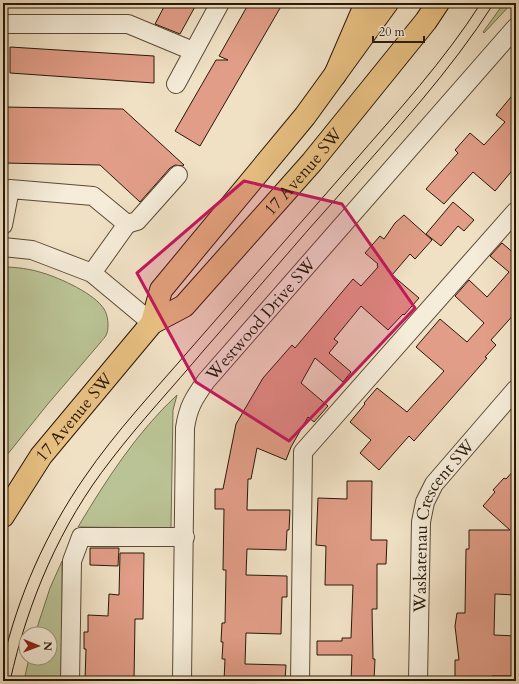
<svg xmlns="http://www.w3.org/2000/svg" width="519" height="684" font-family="Cardo,serif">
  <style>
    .green { fill: #bac395; stroke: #726e4e }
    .building { fill: #e19d87; stroke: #291807 }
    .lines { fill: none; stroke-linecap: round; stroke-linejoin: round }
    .minor-casing { stroke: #5b4a36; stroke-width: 20 }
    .major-casing { stroke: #291807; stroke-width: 24 }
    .highway-casing { stroke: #291807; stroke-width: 24 }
    .minor { stroke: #f5ecd9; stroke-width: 18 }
    .major { stroke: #e8c082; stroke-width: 22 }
    .highway { stroke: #e8c082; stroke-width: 22 }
    .tram { stroke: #291807; stroke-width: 1 }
    .marked { fill: #c2185b; fill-opacity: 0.2; stroke: #c2185b; stroke-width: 3; stroke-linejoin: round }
    .labels { text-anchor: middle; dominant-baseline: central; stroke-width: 3; stroke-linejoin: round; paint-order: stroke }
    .street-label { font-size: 17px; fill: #291807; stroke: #f5ecd9 }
  </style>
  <rect width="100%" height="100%" fill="#f0e1c5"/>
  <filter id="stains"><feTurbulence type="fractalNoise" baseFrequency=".005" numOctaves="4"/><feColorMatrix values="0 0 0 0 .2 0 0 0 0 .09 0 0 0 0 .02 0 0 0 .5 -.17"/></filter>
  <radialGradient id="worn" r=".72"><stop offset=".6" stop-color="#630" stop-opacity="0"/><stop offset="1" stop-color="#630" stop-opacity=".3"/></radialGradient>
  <g class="green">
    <path d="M504 3H512L484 33 483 32Z"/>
    <path d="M3 267C16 267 31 269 43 273 60 278 95 294 104 309 108 315 109 326 107 333 106 337 102 340 100 343L47 405 3 460Z"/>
    <path d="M177 395 173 410 171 528 78 527C106 480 137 432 177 395Z"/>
    <path d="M62 561 63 681H24L29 658H50V634H35L50 588Z"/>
  </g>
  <g class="building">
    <path d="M166 3H197L180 34 155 24Z"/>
    <path d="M249 3H283L200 146 175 131 216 60H228L219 56Z"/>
    <path d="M10 47 154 56V83L10 73Z"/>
    <path d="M516 91V166L495 191 473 172 444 204 426 189 458 153 455 150 470 133 484 145 505 122 496 115Z"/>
    <path d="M3 107 123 109 184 165 183 166 175 165 170 168 140 202 100 165 3 163Z"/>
    <path d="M453 202 474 220 464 231 458 226 441 246 426 234Z"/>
    <path d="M404 215 432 240 415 259 410 254 392 275 419 298 404 315 403 314 388 330 361 306 334 339 338 342 329 353 351 372 343 382 315 358 301 383 328 406 314 422 308 417 291 447 286 460 257 448 251 479H248L247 510H290L289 530H287L286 550 247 549 246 575 287 576V597H282L281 634 246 633 245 664 286 665 285 681H224L225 659H222L223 642H221L222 623H225L226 570H223L224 509H215V489H223L236 424 263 378 292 345 295 348 353 279 361 286 378 267 377 265 378 264 365 253 380 236 384 239 395 223Z"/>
    <path d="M502 243 516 255V312L491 340 496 345 485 357 487 358 414 441 409 436 379 470 360 453 371 440 350 422 365 404 364 403 377 388 407 412 444 371 416 347 440 319 467 342 484 323 455 296 469 280 487 297 509 272 490 256Z"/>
    <path d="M516 468V595L495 594 494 635 516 636V676H492L491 681H455V660H459L455 626 457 613H465L466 549H469V530H510L483 506 495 492 493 490 504 478 506 479Z"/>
    <path d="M347 481H372L371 540H387L386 564H377V609H372L373 659H375L374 681H351L352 655H317V641H342V638H351L353 585H325L326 546 316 545 318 498 347 499Z"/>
    <path d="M90 548H119L118 566 90 565Z"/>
    <path d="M120 553H144L143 619H135L134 681H85L86 649H84V632H88V615L108 616 109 594 119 595Z"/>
  </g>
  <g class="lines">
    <g class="minor-casing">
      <g id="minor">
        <path d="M3 24H128L193 51"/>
        <path d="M176 84 220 3"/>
        <path d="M127 224 137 221 178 175"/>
        <path d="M3 225 10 189 93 196 127 224 92 273"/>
        <path d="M3 247 32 250 92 273 152 323"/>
        <path d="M70 681 72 561 81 537H185"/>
        <path id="s1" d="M182 681 185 428C188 407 194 398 206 381L516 27"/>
        <path d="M300 681 303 452 516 211"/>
        <path id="s2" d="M418 681 421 522 425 502 434 484 516 389"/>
      </g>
    </g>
    <g class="major-casing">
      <g id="major">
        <path d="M152 323 161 290 305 116 387 3"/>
        <path id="s3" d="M3 516 41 456 152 323 184 306 312 162 426 21 438 3"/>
      </g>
    </g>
    <g class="highway-casing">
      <path id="highway" d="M335 75 366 3"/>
    </g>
    <use href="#minor" class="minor"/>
    <use href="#major" class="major"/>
    <use href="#highway" class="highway"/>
    <g class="tram">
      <path d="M3 661C18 596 46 533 84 478 116 431 155 390 192 347 245 286 299 225 352 164 397 112 444 61 481 3"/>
      <path d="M10 681C28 601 60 525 111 460 140 422 173 387 204 350 250 298 294 245 340 194 394 132 450 72 494 3"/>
    </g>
  </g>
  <path class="marked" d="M244 181 342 204 415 308 289 441 196 382 137 273Z"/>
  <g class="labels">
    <g class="street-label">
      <text stroke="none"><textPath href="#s3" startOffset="460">17 Avenue SW</textPath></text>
      <text stroke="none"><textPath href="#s1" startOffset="388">Westwood Drive SW</textPath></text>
      <text stroke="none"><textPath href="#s3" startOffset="122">17 Avenue SW</textPath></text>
      <text stroke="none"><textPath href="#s2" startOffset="162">Waskatenau Crescent SW</textPath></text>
    </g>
  </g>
  <rect width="519" height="684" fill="none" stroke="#f0e1c5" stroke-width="16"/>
  <rect x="4" y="4" width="511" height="676" fill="none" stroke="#291807" stroke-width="2"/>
  <rect x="8" y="8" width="503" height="668" fill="none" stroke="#291807"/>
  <g transform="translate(38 646) rotate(91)"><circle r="19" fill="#f5ecd9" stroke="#a39785"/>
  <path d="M0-3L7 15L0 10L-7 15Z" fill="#8f2418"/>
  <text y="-6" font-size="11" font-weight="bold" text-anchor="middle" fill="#291807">N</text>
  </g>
  <path d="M373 36v6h51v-6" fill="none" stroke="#291807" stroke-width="2"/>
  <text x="379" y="36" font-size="12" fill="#291807" stroke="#f5ecd9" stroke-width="3" paint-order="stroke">20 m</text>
  <rect width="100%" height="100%" filter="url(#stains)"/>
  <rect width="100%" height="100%" fill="url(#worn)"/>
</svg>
